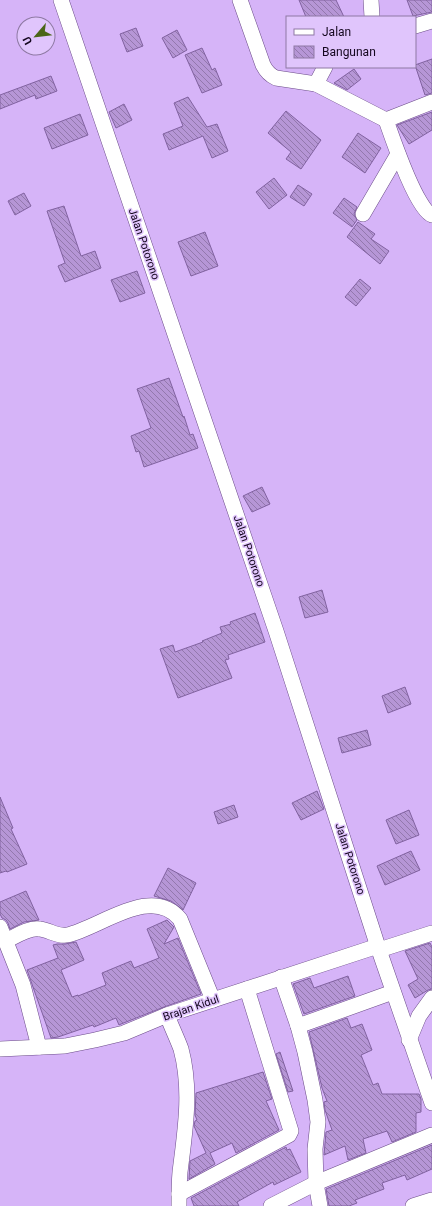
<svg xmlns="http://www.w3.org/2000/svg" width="432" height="1206" font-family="Roboto,sans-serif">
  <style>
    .building { fill: url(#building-back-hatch); stroke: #8162a0 }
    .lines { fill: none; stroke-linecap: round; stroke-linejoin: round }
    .minor-casing { stroke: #6b4c88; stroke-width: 16 }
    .minor { stroke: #fff; stroke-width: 15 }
    .labels { text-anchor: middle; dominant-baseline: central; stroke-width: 3; stroke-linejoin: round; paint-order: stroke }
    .street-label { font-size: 11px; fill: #14071e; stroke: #e0c5fc }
  </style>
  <defs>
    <pattern id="building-back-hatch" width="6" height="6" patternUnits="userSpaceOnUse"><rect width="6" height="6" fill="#b696d6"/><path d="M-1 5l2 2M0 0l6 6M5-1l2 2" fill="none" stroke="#9378ad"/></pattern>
  </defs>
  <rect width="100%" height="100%" fill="#d6b4f8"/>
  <g class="building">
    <path d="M299 0H336L344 17H306Z"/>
    <path d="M407 0H432V12L413 16Z"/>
    <path d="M136 28 143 46 127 52 120 34Z"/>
    <path d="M177 30 187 50 173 58 162 38Z"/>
    <path d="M202 48 212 70 215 68 222 85 202 93 185 55Z"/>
    <path d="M432 59V93L425 95 415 65Z"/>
    <path d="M354 69 361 79 347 90 334 83Z"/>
    <path d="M51 76 57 91 36 99 35 95 0 109V95Z"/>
    <path d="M188 97 207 127 217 124 228 151 212 158 203 136 169 150 163 134 183 126 174 103Z"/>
    <path d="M124 104 132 120 116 128 109 112Z"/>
    <path d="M286 111 321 140 301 169 286 159 291 152 268 133Z"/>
    <path d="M432 112V130L409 144 397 125Z"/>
    <path d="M80 114 88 135 52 149 44 128Z"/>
    <path d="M358 133 381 148 365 173 342 157Z"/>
    <path d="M274 178 287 195 269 209 256 192Z"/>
    <path d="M298 185 312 194 304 206 290 197Z"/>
    <path d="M24 193 31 206 15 215 8 201Z"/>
    <path d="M344 198 357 207 354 214 357 220 352 227 333 213Z"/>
    <path d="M64 206 81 256 95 251 101 268 65 282 58 266 65 263 47 211Z"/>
    <path d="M358 222 375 234 371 239 389 251 380 264 347 237Z"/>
    <path d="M205 232 218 266 191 276 178 242Z"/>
    <path d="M137 271 145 293 120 302 111 280Z"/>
    <path d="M360 279 371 288 356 306 345 297Z"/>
    <path d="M169 378 183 417 184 416 190 435 193 434 198 448 144 467 139 451 136 452 131 436 151 428 137 389Z"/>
    <path d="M262 487 270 504 252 512 243 496Z"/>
    <path d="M322 590 328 612 305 618 299 597Z"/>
    <path d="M255 613 265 642 228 655 229 659 225 660 232 678 178 698 160 649 173 645 175 652 203 642 202 641 222 633 220 627 231 624 230 622Z"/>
    <path d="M405 687 411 704 388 713 382 696Z"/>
    <path d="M367 730 371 745 342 753 338 738Z"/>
    <path d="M317 791 324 809 301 820 292 803Z"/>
    <path d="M0 797 13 828 11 829 27 864 7 872 6 871 0 873Z"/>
    <path d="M234 805 238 817 218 824 214 812Z"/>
    <path d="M409 810 419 835 396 844 386 820Z"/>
    <path d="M411 851 420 870 385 885 377 866Z"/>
    <path d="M168 868 196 883 183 910 171 901 154 896Z"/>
    <path d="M26 891 39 920 24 922 10 929 8 923 6 920 2 918 0 914V902Z"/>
    <path d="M167 920 174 927 164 944 178 938 201 994 164 1007 121 1024 119 1025 116 1018 94 1027 93 1025 58 1037 51 1038 27 970 58 958 53 945 57 944H65L76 942 84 960 61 970 72 997 78 995V996L106 985 102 973 131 961 134 968 159 958 147 929Z"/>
    <path d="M430 943 432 947V989L428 990 415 998 408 985 418 979 405 951Z"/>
    <path d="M348 976 355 996 304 1014 293 984 310 978 314 988Z"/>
    <path d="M347 1018 351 1028 362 1024 372 1050 361 1055 373 1085 378 1083 382 1094H419L421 1099V1112L416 1113V1132L392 1142 387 1131 363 1139 366 1153 348 1160 345 1146 324 1155 326 1132 332 1130 325 1110 324 1102 327 1101 322 1088 309 1032Z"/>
    <path d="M280 1052 293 1091 288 1092 276 1054Z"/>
    <path d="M263 1072 272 1099 266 1101 279 1130 236 1153 232 1143 210 1153 215 1164 189 1179 190 1161 206 1153 194 1126 195 1121 197 1120 195 1115 196 1093Z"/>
    <path d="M432 1145V1169L407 1180 405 1175 382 1183 384 1189 355 1200 357 1203 349 1206H329L326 1189Z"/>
    <path d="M286 1147 287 1150 290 1149 301 1172 274 1185 273 1182 237 1202 239 1206H194L191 1198Z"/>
  </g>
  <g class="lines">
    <g class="minor-casing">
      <g id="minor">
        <path d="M61 0 276 631 379 950 432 1103"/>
        <path d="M240 0 263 65C266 71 269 75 276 78L316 84 386 120C392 137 417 211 432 215"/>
        <path d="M371 0 372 17"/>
        <path d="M415 26 432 21"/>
        <path d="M316 84 325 67"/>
        <path d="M386 120 432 102"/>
        <path d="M363 214 398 154"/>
        <path d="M0 927 23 985 39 1047"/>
        <path d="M6 941C16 936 29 927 40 929 49 930 58 937 67 935 100 928 151 884 180 919L213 1000"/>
        <path d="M379 950 432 933"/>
        <path d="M281 977 298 1026 305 1052 315 1100 318 1122 315 1149 316 1183 320 1206"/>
        <path d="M167 1015C171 1026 177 1038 181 1049 192 1090 185 1131 180 1172 179 1183 179 1195 179 1206"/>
        <path d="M298 1026 393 992"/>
        <path d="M409 1040 419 1016 432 998"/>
        <path d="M0 1049 65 1046 95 1040 124 1033 167 1015 378 946"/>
        <path d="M179 1194 289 1135 291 1131 247 989"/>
        <path d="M271 1206 316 1183 432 1135"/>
        <path d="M413 1206 432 1200"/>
      </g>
    </g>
    <use href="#minor" class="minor"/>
  </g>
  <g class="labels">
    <g class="street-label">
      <text transform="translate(144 244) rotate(71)">Jalan Potorono</text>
      <text transform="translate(249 551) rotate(71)">Jalan Potorono</text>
      <text transform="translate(350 859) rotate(72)">Jalan Potorono</text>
      <text transform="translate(191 1008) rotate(-19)">Brajan Kidul</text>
    </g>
  </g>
  <rect x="286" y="16" width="130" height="52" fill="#e0c5fc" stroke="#8e79a3"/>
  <rect x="294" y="29" width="20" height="6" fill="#ffffff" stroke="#8e79a3"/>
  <text x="322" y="36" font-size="12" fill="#14071e">Jalan</text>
  <rect x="294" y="46" width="20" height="12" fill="url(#building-back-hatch)" stroke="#8e79a3"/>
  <text x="322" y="56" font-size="12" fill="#14071e">Bangunan</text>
  <g transform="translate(36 36) rotate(242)"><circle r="19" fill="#e0c5fc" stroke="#8e79a3"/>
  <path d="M0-3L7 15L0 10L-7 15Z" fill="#4b6617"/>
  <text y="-6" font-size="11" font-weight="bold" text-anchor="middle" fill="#14071e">U</text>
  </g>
</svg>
